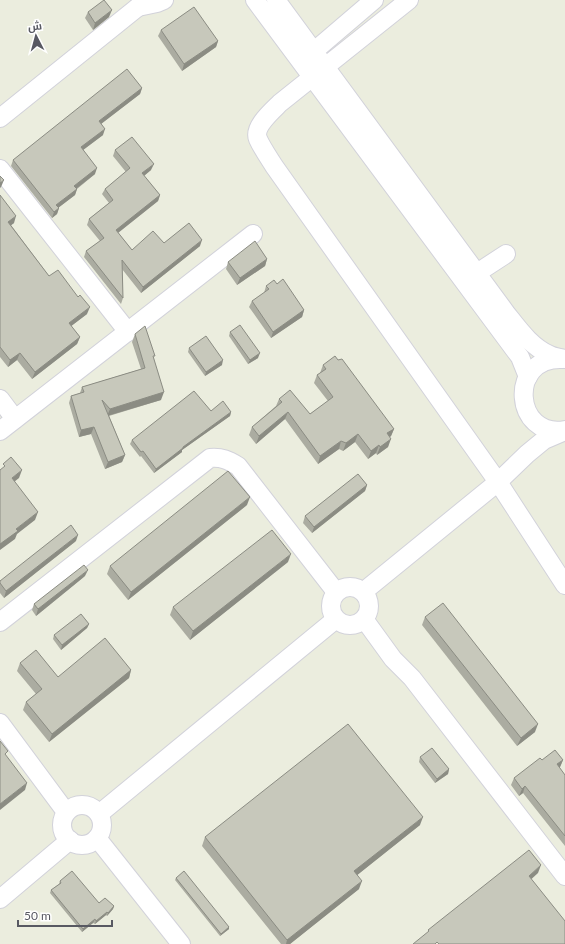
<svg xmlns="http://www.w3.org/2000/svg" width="565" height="944" font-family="Lato,Cairo,sans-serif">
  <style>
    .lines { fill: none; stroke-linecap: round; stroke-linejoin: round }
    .minor-casing { stroke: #d2d2da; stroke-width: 20 }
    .minor { stroke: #fff; stroke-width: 18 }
    .wall { fill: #abaca1 }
    .shaded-wall { fill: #8b8c83 }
    .building { fill: #c7c8bb; stroke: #8b8c83 }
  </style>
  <rect width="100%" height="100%" fill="#ebedde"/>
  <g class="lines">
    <g class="minor-casing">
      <g id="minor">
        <path d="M255 0 520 357 528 377"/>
        <path d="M276 0 506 313C518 328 531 347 550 355 554 357 560 358 565 359"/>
        <path d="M409 0 280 103C272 111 253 127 258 139 262 148 269 158 274 166L498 482 565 585"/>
        <path d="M138 7 157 3 164 0"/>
        <path d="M306 58 374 0"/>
        <path d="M0 118 138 7 144 0"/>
        <path d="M0 169 128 332"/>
        <path d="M477 273 506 254"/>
        <path d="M562 359C507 357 514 439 565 430"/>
        <path d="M0 399 15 419"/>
        <path d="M0 431 253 234"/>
        <circle cx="350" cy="606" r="19"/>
        <path d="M363 592 498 482 527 454 544 440 565 431"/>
        <path d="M364 619 393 659 412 678 565 876"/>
        <path d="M0 622 210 458C222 457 228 460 238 466L336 592"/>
        <path d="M0 723 66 812"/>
        <circle cx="82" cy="825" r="20"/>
        <path d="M99 814 336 619"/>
        <path d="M97 838 181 944"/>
        <path d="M0 899 70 840"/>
      </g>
    </g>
    <use href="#minor" class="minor"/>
  </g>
  <g class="wall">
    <path d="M88 12 109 17 93 30 85 18Z"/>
    <path d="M161 30 218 41 216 47 182 71 158 36Z"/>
    <path d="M142 88 140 94 101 124 103 135 83 150 95 174 77 189 75 195 58 208H59L57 214 52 218 11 166 13 160Z"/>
    <path d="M115 150 151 170 144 176 160 195 158 201 118 233 132 250 164 243 200 246 141 293 122 269 123 298 121 304 84 257 86 251 100 241 87 225 89 219 109 203 102 194 105 189 126 172 113 156Z"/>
    <path d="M0 195 14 223 11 225 49 276 87 314 71 326 80 337 77 344 32 379 17 360 8 367 0 357Z"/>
    <path d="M267 259 265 266 237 285 226 269 228 262Z"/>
    <path d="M277 284 304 310 302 317 271 338 249 307 252 301 264 293 266 286Z"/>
    <path d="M230 332 258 358 248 364 229 336Z"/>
    <path d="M135 334 154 359 161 400 109 416 125 455 122 462 105 469 91 434 79 437 69 403 71 396 80 393 82 387 141 369 132 342Z"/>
    <path d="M189 348 222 365 205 376 188 352Z"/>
    <path d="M323 365 394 429 391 436 390 437 388 447 377 455 376 453 368 459 355 442 343 451 339 449 318 464 285 419 256 444 249 435 252 427 276 406 279 399 310 414 328 401 314 383 317 375 320 373Z"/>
    <path d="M211 411 231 412 230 416 182 450V452L154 473 141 456 140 457 130 444 132 440Z"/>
    <path d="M367 485 365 491 312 533 303 523 305 516Z"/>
    <path d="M247 505 128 600 107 574 110 566Z"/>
    <path d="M76 541 4 598 0 593V581Z"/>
    <path d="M288 562 190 640 170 615 173 607Z"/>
    <path d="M85 576 36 616 32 610 34 604Z"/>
    <path d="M425 617 535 732 517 746 422 625Z"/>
    <path d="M89 624 87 628 61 650 53 639 54 635Z"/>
    <path d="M20 663 58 677 131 670 129 678 49 742 23 710 26 702 36 694 17 671Z"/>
    <path d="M420 757 449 769 448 774 435 783 419 762Z"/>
    <path d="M542 760H563L560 767H559L565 775V846L523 793 519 796 511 785 514 778Z"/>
    <path d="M420 825 357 875 359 889 290 944H281L202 846 205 837Z"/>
    <path d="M176 878 229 929 220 936 175 880Z"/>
    <path d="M60 881 99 903 114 906 113 909 107 916 106 915 95 924 93 923 82 932 50 893 51 890 59 884Z"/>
  </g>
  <g class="shaded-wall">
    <path d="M112 10 109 17 93 30 95 23Z"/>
    <path d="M218 41 216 47 182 71 184 64Z"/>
    <path d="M142 88 140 94 97 127 99 121Z"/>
    <path d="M105 129 103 135 79 153 81 147Z"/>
    <path d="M154 164 151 170 140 179 142 173Z"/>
    <path d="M97 168 95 174 72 192 74 186Z"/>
    <path d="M4 180 1 187 0 188V183Z"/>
    <path d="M77 189 75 195 54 211 56 205Z"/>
    <path d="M160 195 158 201 114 236 116 230Z"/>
    <path d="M59 208 57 214 52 218 54 212Z"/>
    <path d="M16 216 14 223 6 229 8 222Z"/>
    <path d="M202 240 200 246 141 293 143 287Z"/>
    <path d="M267 259 265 266 237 285 240 278Z"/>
    <path d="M90 307 87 314 66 330 69 323Z"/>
    <path d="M304 310 302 317 271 338 273 332Z"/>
    <path d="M80 337 77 344 32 379 35 372Z"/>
    <path d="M20 353 17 360 8 367 10 360Z"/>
    <path d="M260 353 258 358 248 364 250 360Z"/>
    <path d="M223 360 222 365 205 376 206 372Z"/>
    <path d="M164 392 161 400 107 416 110 409Z"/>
    <path d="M231 412 230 416 182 450V452L154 473 156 469 183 447Z"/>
    <path d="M288 412 285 419 256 444 259 436Z"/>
    <path d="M94 427 91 434 79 437 81 430Z"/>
    <path d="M394 429 391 436 384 441 387 433Z"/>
    <path d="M358 434 355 442 343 451 346 443Z"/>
    <path d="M391 439 388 447 377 455 380 447Z"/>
    <path d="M341 441 339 449 318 464 320 456Z"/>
    <path d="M379 445 376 453 368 459 371 451Z"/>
    <path d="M125 455 122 462 105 469 108 462Z"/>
    <path d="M22 470 19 478 9 486 12 478Z"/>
    <path d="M367 485 365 491 312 533 314 527Z"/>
    <path d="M250 497 247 505 128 600 131 592Z"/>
    <path d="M38 512 35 520 17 534 15 539 0 550V544L16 529Z"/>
    <path d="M78 535 76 541 4 598 6 591Z"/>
    <path d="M291 554 288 562 190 640 193 631Z"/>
    <path d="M88 570 85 576 36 616 38 609Z"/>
    <path d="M89 624 87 628 61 650 62 645Z"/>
    <path d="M131 670 129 678 49 742 52 734Z"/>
    <path d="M538 724 535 732 517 746 521 738Z"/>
    <path d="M563 760 560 767 554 771 557 764Z"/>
    <path d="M449 769 448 774 435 783 437 779Z"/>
    <path d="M27 783 25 790 0 810V804Z"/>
    <path d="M525 786 523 793 519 796 522 789Z"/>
    <path d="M423 817 420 825 351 880 354 871Z"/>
    <path d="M541 865 538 873 526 884 529 876Z"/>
    <path d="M362 881 359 889 290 944H286L287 940Z"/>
    <path d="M114 906 113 909 107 916 108 913Z"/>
    <path d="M107 912 106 915 95 924 96 921Z"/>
    <path d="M95 919 93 923 82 932 83 929Z"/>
    <path d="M229 927V929L220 936 221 934Z"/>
  </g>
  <g class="building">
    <path d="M104 0 112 10 95 23 88 12Z"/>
    <path d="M194 7 218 41 184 64 161 30Z"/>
    <path d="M127 69 142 88 99 121 105 129 81 147 97 168 74 186 77 189 56 205 59 208 54 212 13 160Z"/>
    <path d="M132 137 154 164 142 173 160 195 116 230 132 250 153 231 164 243 189 223 202 240 143 287 122 260 123 298 86 251 104 238 89 219 113 200 105 189 130 168 115 150Z"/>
    <path d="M0 176 4 180 0 183Z"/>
    <path d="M0 195 16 216 8 222 49 276 58 270 78 297 80 295 90 307 69 323 80 337 35 372 20 353 10 360 0 347Z"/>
    <path d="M255 241 267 259 240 278 228 262Z"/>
    <path d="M283 279 304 310 273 332 252 301 269 289 266 286 274 280 277 284Z"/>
    <path d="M240 325 260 353 250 360 230 332Z"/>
    <path d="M145 326 155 356H153L164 392 110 409 102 400 125 455 108 462 94 427 81 430 71 396 84 392 82 387 145 368 135 334Z"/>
    <path d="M206 336 223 360 206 372 189 348Z"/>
    <path d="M335 356 338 360 342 359 394 429 387 433 391 439 380 447 379 445 371 451 358 434 346 443 341 441 320 456 288 412 259 436 252 427 282 402 279 399 290 390 310 414 333 397 317 375 326 369 323 365Z"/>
    <path d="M194 391 211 411 223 401 231 412 183 447V448L156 469 143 451 141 452 132 440Z"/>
    <path d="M11 457 22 470 12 478 38 512 16 529 18 531 0 544V470L5 466 3 464Z"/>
    <path d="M228 471 250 497 131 592 110 566Z"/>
    <path d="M358 474 367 485 314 527 305 516Z"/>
    <path d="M71 525 78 535 6 591 0 583V581Z"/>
    <path d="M272 530 291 554 193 631 173 607Z"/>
    <path d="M84 565 88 570 38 609 34 604Z"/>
    <path d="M443 603 538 724 521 738 425 617Z"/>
    <path d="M81 614 89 624 62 645 54 635Z"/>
    <path d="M105 638 131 670 52 734 26 702 42 689 20 663 36 650 58 677Z"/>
    <path d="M348 724 423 817 354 871 362 881 287 940 205 837Z"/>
    <path d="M0 741 8 751 5 754 27 783 0 804Z"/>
    <path d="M432 748 449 769 437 779 420 757Z"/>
    <path d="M555 750 563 760 557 764 565 775V836L525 786 522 789 514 778 540 758 542 760Z"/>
    <path d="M529 850 541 865 529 876 565 921V944H439L437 942 435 944H413L429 931 428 930Z"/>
    <path d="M72 871 99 903 105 898 114 906 108 913 107 912 96 921 95 919 83 929 51 890 61 883 60 881Z"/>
    <path d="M184 871 229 927 221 934 176 878Z"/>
  </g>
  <g transform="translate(36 36) rotate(354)" stroke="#ffffff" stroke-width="3" paint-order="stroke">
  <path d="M0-3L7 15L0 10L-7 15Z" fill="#585962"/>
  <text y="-6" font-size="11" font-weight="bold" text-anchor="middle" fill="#585962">ش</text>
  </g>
  <path d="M18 920v6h94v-6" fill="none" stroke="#585962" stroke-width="2"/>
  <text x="24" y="920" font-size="12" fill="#585962" stroke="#ffffff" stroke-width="3" paint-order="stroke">50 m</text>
</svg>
